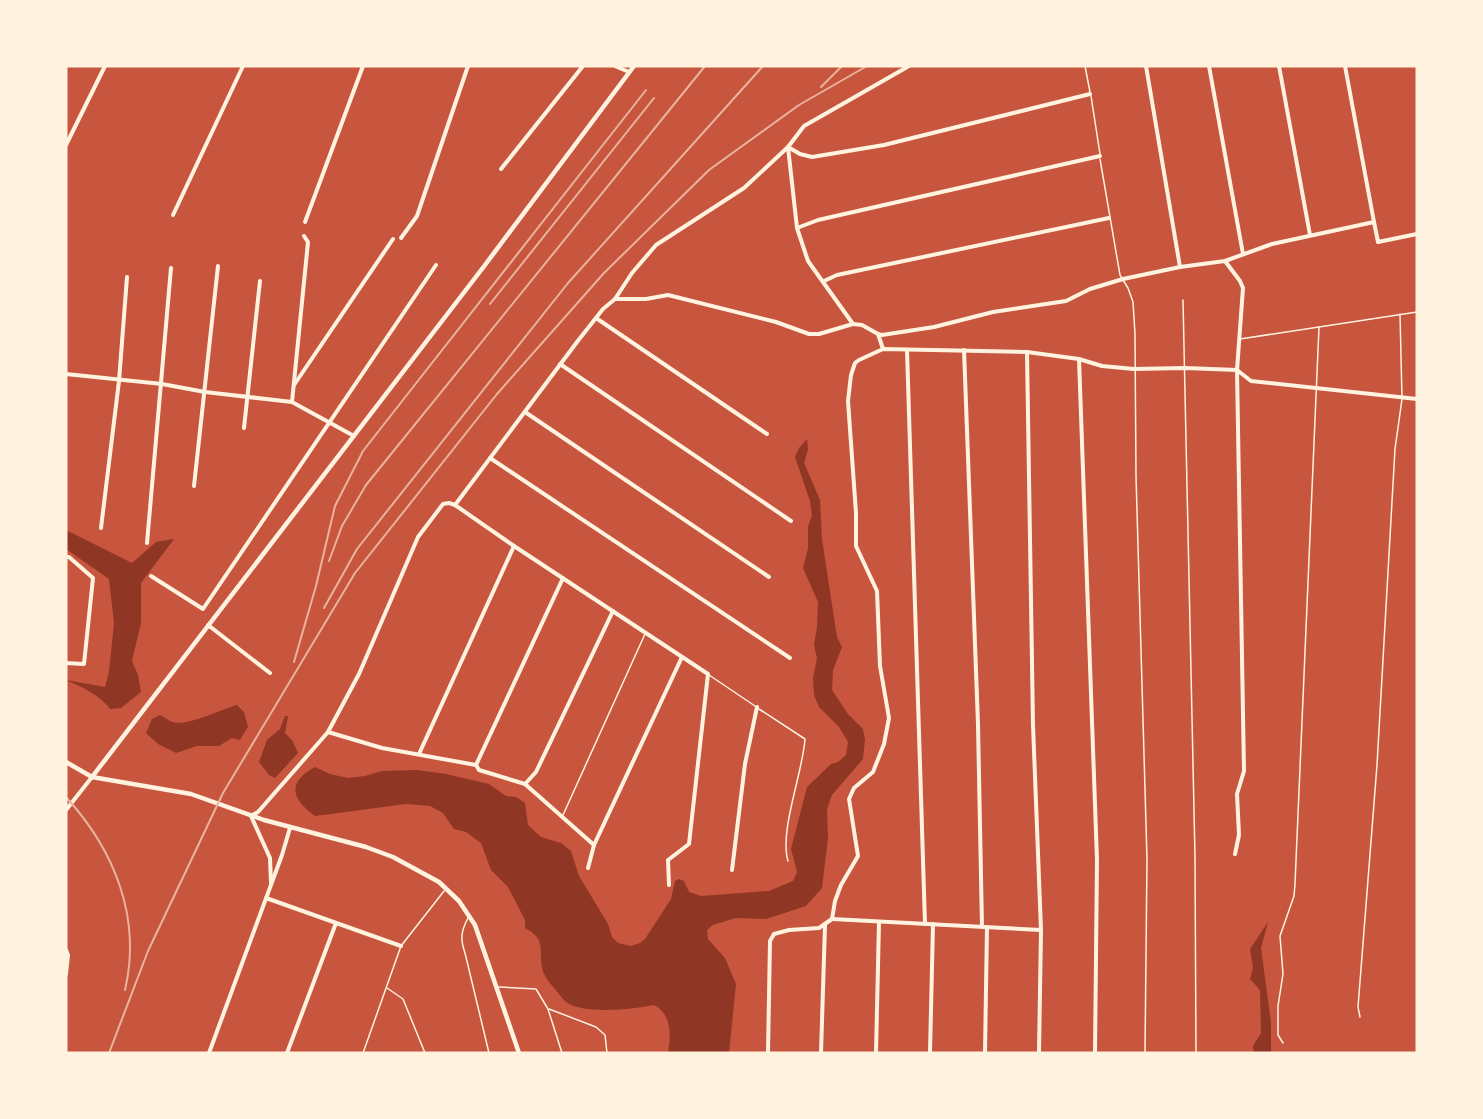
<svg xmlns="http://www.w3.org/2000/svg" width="1483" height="1119" font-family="'Roboto Condensed',sans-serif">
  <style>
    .water { fill: #8f3625 }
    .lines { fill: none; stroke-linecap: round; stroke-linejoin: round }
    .service { stroke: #fff3e0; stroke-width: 1.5 }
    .minor { stroke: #fff3e0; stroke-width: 4 }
    .tertiary { stroke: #fff3e0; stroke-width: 4.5 }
    .rail { stroke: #e9b49f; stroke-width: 2 }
  </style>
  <rect width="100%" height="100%" fill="#c8553d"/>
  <g class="water">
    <path d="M807 439 808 450 804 463 820 500 822 539 834 618 837 637 842 647 833 670 832 690 848 714 863 729 865 740 863 759 832 795 827 809 828 838 822 888 806 906 766 919 736 918 713 925 707 930 708 939 725 958 736 984 729 1053H668C671 1036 672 1014 654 1005 634 1009 584 1015 566 1002 562 999 558 992 554 988 549 982 544 976 542 968 539 949 546 939 525 928V920L508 887 491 870 481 843 466 832 454 829 443 813 430 806 406 804 315 816C291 799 287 782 315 767L330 774 348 778 365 776 382 771 417 770 446 774 489 784 506 796 516 797 525 803 528 825 541 837 561 843 571 851 579 876 608 924 612 937 618 943 631 946 640 943 645 939 671 899 675 881 679 879 684 881 689 892 701 896 769 891 793 881 797 872 791 849 807 787 831 764 838 762 846 755 848 742 839 727 819 707 814 695 813 678 817 658 814 645 817 627 818 602 803 568 808 548V527L812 515 810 501 795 457 799 448Z"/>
    <path d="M66 530 132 563 156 542 174 539 141 583V623L132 661 138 675 141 692 121 708 110 709C100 695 82 687 66 680L105 687 109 672 114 623 109 579 66 549Z"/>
    <path d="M237 705 244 712 248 727 240 740 232 738 219 746H197L176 753 158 744 146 733 152 719 160 715C164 717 169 721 173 722 186 727 222 709 237 705Z"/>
    <path d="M285 716H288L285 733 292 740 298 753 275 778 269 775 259 762 267 740 280 729Z"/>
    <path d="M1268 922 1261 948 1271 1023V1053H1254L1253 1046 1261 1033 1260 990 1250 979 1253 968 1250 949Z"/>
  </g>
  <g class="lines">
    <g class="service">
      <path d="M1085 66 1090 92"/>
      <path d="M1091 96 1100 154"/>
      <path d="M1100 159 1120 275 1128 288 1133 302 1135 334 1136 476 1147 859 1145 1053"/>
      <path d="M1183 300 1195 857 1196 1053"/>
      <path d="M1240 339 1417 312"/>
      <path d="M709 675 755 706"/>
      <path d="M759 709 805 739C803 772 779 831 788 861"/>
      <path d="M563 815 645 634"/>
      <path d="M468 918C461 931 460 939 465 953L489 1053"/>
      <path d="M499 987 536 989 548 1009 562 1053"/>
      <path d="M387 988 403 999 425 1053"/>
      <path d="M549 1009 596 1027 605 1035 607 1053"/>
      <path d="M1360 1017 1358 1007 1377 765 1395 449 1402 399 1400 314"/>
      <path d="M1283 1043 1278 1035V1006L1283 974 1280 936 1294 896 1295 884 1319 327"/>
      <path d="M363 1053 401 946 444 891"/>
    </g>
    <g class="minor">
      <path d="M615 66 629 72"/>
      <path d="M1146 66 1180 267"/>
      <path d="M1209 66 1243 254"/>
      <path d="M1279 66 1310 235"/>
      <path d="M1345 66 1374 222"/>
      <path d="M66 145 105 66"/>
      <path d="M501 169 583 66"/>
      <path d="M173 215 243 66"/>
      <path d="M305 222 363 66"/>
      <path d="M797 228 818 220 1100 156"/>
      <path d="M401 238 417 216 468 66"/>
      <path d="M1225 261 1240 281 1243 288 1237 370 1244 771 1237 794 1239 835 1235 854"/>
      <path d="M824 281 837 275 1109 218"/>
      <path d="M615 299H646L668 295 776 322 809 334H819L853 324"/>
      <path d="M596 318 767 434"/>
      <path d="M878 334 882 335 934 327 993 312 1066 301 1090 289 1123 279 1180 267 1225 261 1272 244 1374 222 1378 242 1417 234"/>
      <path d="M883 349 878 334 862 325 853 324 808 261 797 228 788 147 804 126 909 66"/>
      <path d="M907 350 925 924"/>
      <path d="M964 350 978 724 982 927"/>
      <path d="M1027 352 1033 725 1041 930 1039 1053"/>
      <path d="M1079 359 1097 860 1095 1053"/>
      <path d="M560 364 791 521"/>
      <path d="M66 374 162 384 205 392 292 402 354 436"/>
      <path d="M294 385 393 239"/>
      <path d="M292 402 308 242 304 236"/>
      <path d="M525 412 769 577"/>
      <path d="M244 428 260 281"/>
      <path d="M490 458 790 658"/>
      <path d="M194 486 218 266"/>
      <path d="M455 505 514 546 708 674 689 844 668 860 669 885"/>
      <path d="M101 528 119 381 127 277"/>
      <path d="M147 543 171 268"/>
      <path d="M66 557H69L93 578 84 664 66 663"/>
      <path d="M151 576 203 609 436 265"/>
      <path d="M208 625 270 673"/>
      <path d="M328 732 382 748 476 765 479 770 525 784 594 845"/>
      <path d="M419 754 514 546"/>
      <path d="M476 765 563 578"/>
      <path d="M525 784 536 772 613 611"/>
      <path d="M66 810 92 777"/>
      <path d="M588 868 594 845 682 657"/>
      <path d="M732 870 745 764 757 707"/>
      <path d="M271 883 270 858 251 816 258 812 328 732 359 674 418 537 443 504 449 503 455 505 577 342 603 309 615 299 632 273 656 245 744 188 788 147 800 154 812 157 884 145 1090 94"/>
      <path d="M266 898 401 946"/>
      <path d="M832 919 1041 930"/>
      <path d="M66 950 68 955 66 974"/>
      <path d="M209 1053 282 855 290 828"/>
      <path d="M287 1053 336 923"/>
      <path d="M768 1053 770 941 774 934 789 930 819 928 832 919 835 901 841 885 858 856 849 799 854 788 873 772 884 744 889 718 880 666 877 591 856 546V513L848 401 851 375 855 363 859 360 883 349 1027 352 1079 359 1102 366 1134 369 1185 368 1237 370 1251 381 1417 399"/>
      <path d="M821 1053 825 925"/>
      <path d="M876 1053 879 922"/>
      <path d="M930 1053 933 924"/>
      <path d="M985 1053 987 927"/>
    </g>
    <g class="tertiary">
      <path d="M66 762 92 777 191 794 264 820 366 847 393 857 439 882 459 901 475 925 519 1053"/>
      <path d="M92 777 485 265 634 66"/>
    </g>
    <g class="rail">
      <path d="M821 87 842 66"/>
      <path d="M490 304 654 98"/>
      <path d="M329 561 342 526 366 485 705 66"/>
      <path d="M324 608 357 549 568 283 763 66"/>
      <path d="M294 662 316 586 335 506 363 451 646 90"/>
      <path d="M66 797C114 850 142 917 125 990"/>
      <path d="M109 1053 148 951 223 793 355 573 497 394 604 273 709 170 799 105 867 66"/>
    </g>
  </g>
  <rect width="1483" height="1119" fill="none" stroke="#fff3e0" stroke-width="135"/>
</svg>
